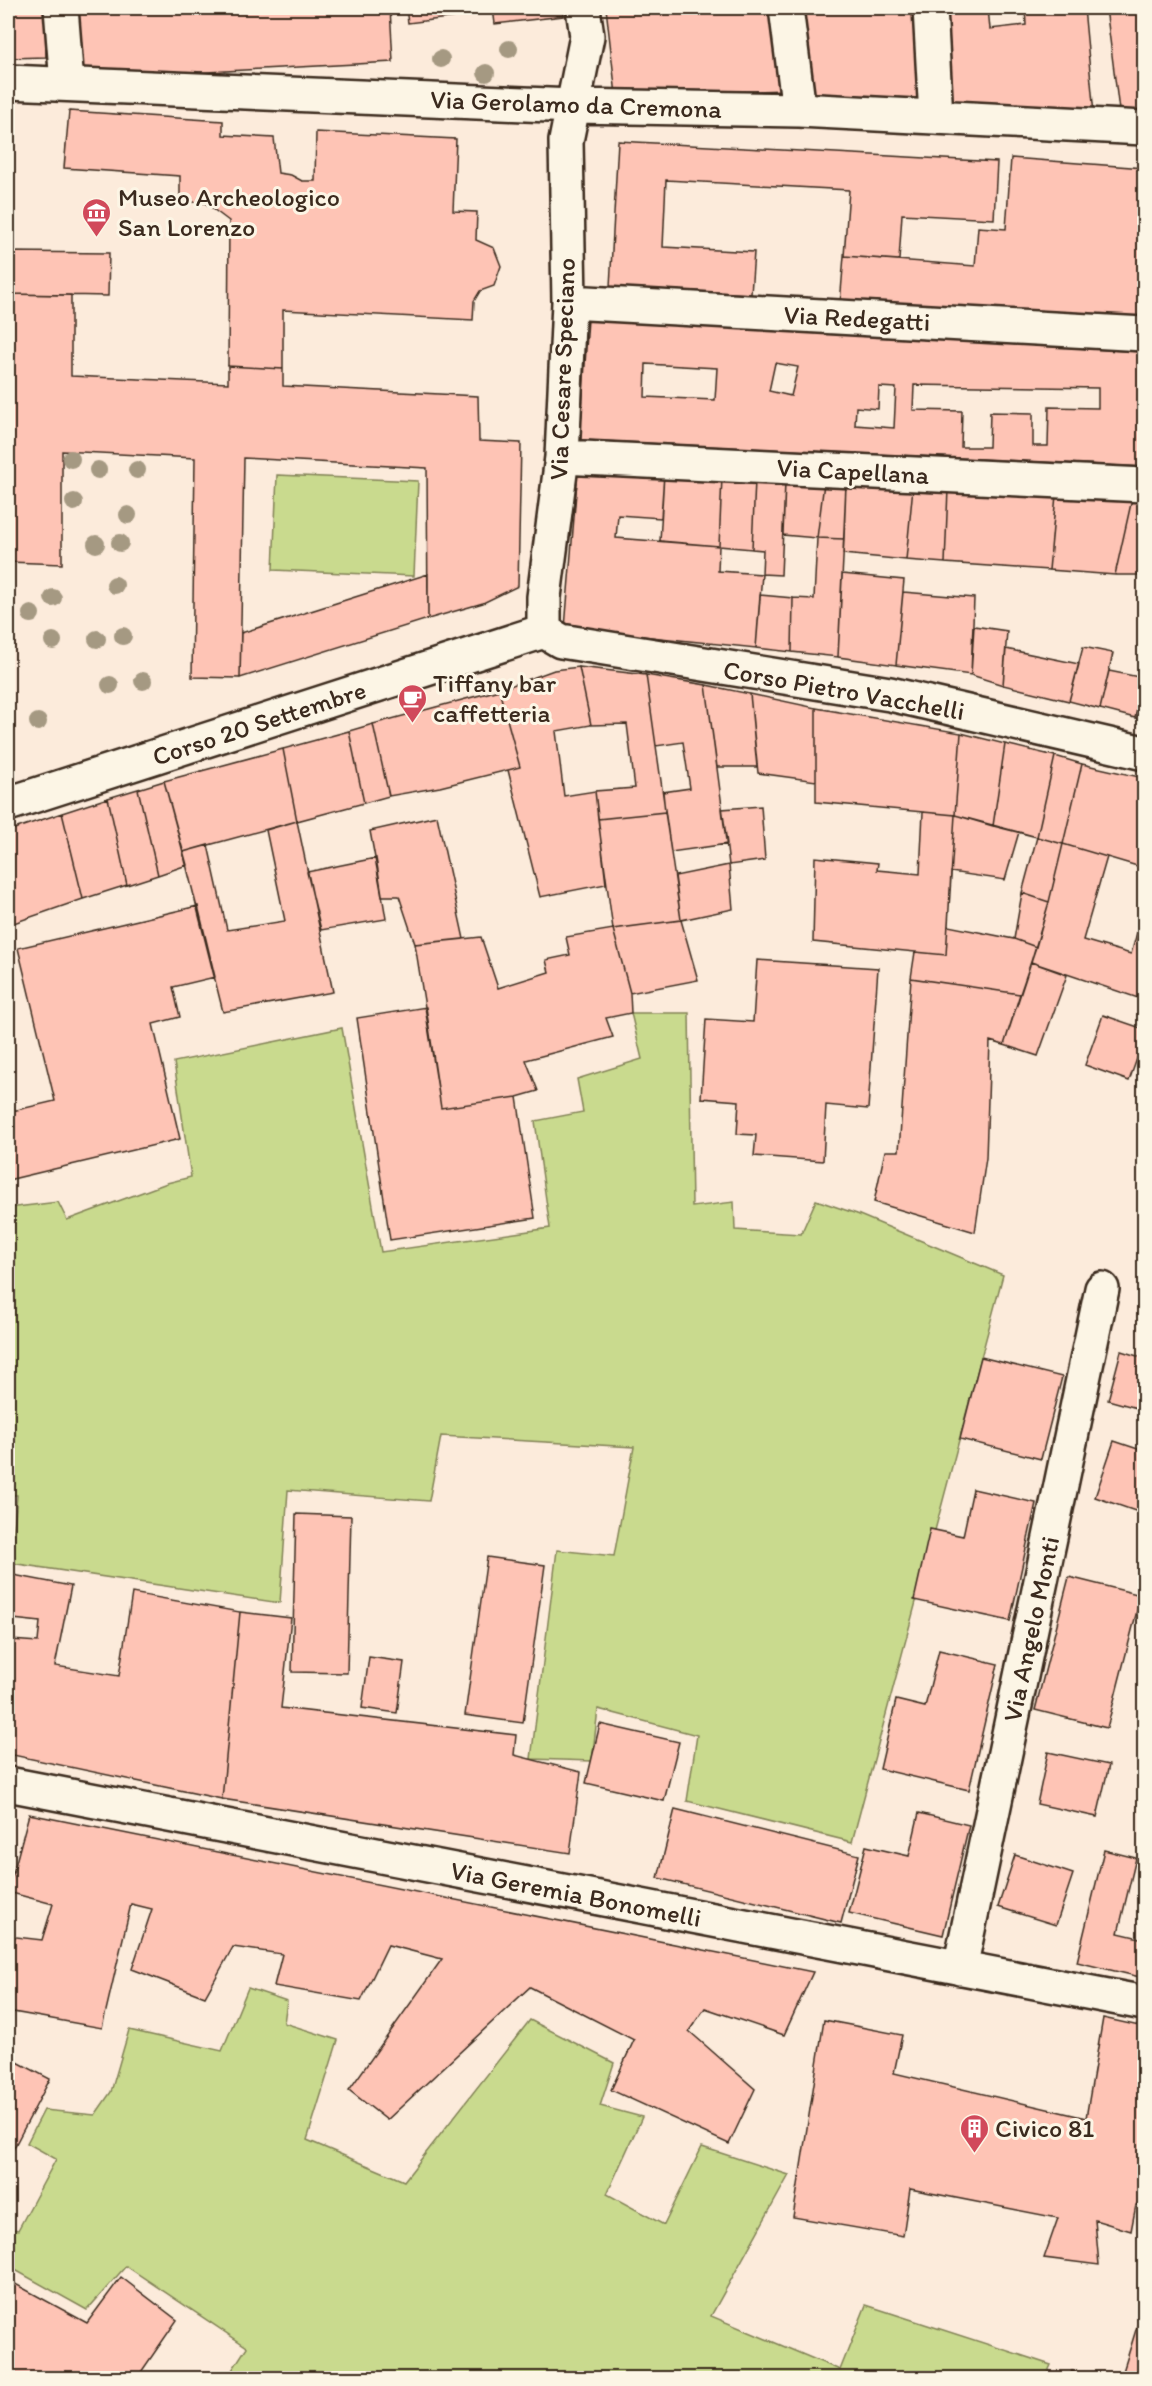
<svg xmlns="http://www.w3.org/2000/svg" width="1152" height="2386" viewBox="0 0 1152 2386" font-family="Itim,sans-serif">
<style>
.green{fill:#c9da8e;stroke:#828256;stroke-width:1.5}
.building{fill:#fec4b5;stroke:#3b2a1e;stroke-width:1.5;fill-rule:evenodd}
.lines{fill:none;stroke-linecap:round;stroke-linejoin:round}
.minor-casing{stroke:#3b2a1e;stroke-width:38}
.minor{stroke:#fcf5e5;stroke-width:33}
.tree{fill:#a59982}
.labels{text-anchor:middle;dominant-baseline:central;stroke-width:6;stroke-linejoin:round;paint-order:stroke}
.street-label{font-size:26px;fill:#3b2a1e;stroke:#fcf5e5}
.poi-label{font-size:26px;fill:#3b2a1e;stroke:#fcf5e5;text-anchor:start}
</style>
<rect width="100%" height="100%" fill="#fcebdb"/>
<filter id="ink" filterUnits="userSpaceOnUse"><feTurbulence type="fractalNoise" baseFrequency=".0167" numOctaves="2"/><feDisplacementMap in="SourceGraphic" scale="12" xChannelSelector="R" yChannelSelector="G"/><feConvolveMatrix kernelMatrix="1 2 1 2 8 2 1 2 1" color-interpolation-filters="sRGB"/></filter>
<g filter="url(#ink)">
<!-- green -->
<path class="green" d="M277 475 418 481 414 576 273 570Z
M631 1013H689L692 1207 734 1202 735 1230 801 1234 816 1200 857 1214 1003 1275 852 1842 687 1801 697 1735 598 1709 592 1761 531 1759 557 1550 614 1556 634 1447 441 1436 429 1501 288 1490 280 1603 11 1563 17 1495H8V1208L58 1202 67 1220 167 1183 191 1177 174 1062 342 1028 381 1252 550 1228 535 1121 583 1112 577 1079 642 1059Z
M248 1988 287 2001 284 2023 338 2040 307 2140 404 2181 530 2020 614 2063 600 2106 642 2117 607 2194 664 2225 702 2147 789 2175 711 2316 840 2370 866 2305 1051 2365 1045 2378H227L247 2347 126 2266 87 2310 8 2266V2228L18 2230 56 2159 27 2143 44 2110 95 2115 111 2092 129 2030 222 2051Z"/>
<!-- building -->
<path class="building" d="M8 8H45L46 57 8 58Z
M72 8H390L393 62 76 79Z
M406 8H455L456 17 408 23Z
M493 8H562L563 16 495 24Z
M606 8H768L787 90 616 95Z
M794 8H916L921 99H805Z
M941 8H988L990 29 1026 25 1025 8H1084L1094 114 951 103Z
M1106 8H1144V119L1120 118Z
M69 111 223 121V135L274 138 278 173 291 175 302 181H315L316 132 456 139 453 211 477 212 476 240 494 248 501 266 494 286 480 291 474 301 473 320 283 310V369L228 366 229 221 205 203 180 201V176L64 168Z
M618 141 997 162 994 219 902 214 899 260 844 256 849 190 666 180 663 247 754 252 751 294 610 287Z
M1011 158 1144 168V326L840 304 844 256 975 266 978 227 1006 229Z
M8 252 109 253 108 296 8 294Z
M8 294 71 295V376L228 383V366L283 369V386L478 396 479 441 521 443 518 586 483 603 428 619 427 468 244 458 240 678 192 677 195 458 62 451V564L8 562Z
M588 319 1144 352V467L580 440Z
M775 363 798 367 791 396 769 391Z
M646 364 717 368 715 400 645 397Z
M914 385 1098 388V408L1049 407 1048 446H1033V413L990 412 989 447H961L962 411 913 410Z
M879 387 896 388 894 428 855 425 856 407 878 409Z
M578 468 664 474 661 518 618 515 616 538 719 546 718 571 762 574 756 648 565 628Z
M664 474 722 477 719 546 660 541Z
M722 477 755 480 752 549 719 546Z
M755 480 785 482 781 575 762 574 763 550 752 549Z
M785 482 824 483 817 538 783 535Z
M824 483 846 484 844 539 817 538Z
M846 484 913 487 906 560 843 554Z
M913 487 948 489 945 563 906 560Z
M948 489 1056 495 1049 570 945 563Z
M1056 495 1132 499 1115 575 1049 570Z
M1132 499 1144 500V575H1115Z
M817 538 844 539 838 657 792 652 793 598 814 599Z
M428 574V619L240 678 241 633Z
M842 574 904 580 896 665 838 657Z
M903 592 974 598 971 675 896 665Z
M760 595 793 598 792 652 756 648Z
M974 626 1007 631 1003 685 971 675Z
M1083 647 1113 653 1100 709 1069 701Z
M1006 649 1079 664 1069 701 1003 685Z
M579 667 646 675 656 746 683 742 690 788 663 792 665 812 598 819 595 791 635 788 627 724 591 725Z
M579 667 591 725 556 731 564 796 595 791 606 884 540 897 508 770 520 767 499 690 554 670Z
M1109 671 1144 678 1135 718 1100 709Z
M646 675 706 685 727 844 671 852Z
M1144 682V720L1135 718Z
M706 685 750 694 757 767H717Z
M499 690 520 767 440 787 389 796 373 724Z
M750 694 816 708V781L758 773Z
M816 708 961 733 955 815 816 802Z
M373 724 389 796 364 803 349 731Z
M349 731 364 803 297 821 283 749Z
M961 733 1005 744 993 826 955 815Z
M1005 744 1055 756 1037 837 993 826Z
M283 749 297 821 183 852 164 781Z
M1055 756 1082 764 1063 844 1037 837Z
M1082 764 1144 778V868L1063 844Z
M164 781 187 865 158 875 138 789Z
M138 789 158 875 127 885 108 798Z
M108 798 127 885 83 899 62 813Z
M761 806 765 860 729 865 722 809Z
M665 812 681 920 613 929 598 819Z
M923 812 955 815 946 955 813 942 815 857 878 863 877 870 920 874Z
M62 813 83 899 8 925V831Z
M955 815 1063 844 1049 902 1022 893 1014 939 1036 947 1020 994 911 978 915 952 946 955Z
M437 816 464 939 415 944 399 896H382L370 831Z
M297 821 333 992 223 1012 183 852 208 845 227 930 285 921 266 830Z
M1019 832 1037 837 1022 893 1014 939 948 926 951 872 1005 880Z
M1063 844 1107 857 1083 940 1131 954 1144 908V1000L1031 962 1049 902Z
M376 858 386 919 321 930 307 872Z
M729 865 733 909 681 920 675 876Z
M1022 893 1049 902 1036 947 1014 939Z
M198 906 215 977 173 987 180 1017 153 1024 180 1139 8 1180V1112L55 1101 18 948Z
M681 920 698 980 630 993 613 929Z
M613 929 630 993 631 1013 606 1018 613 1037 526 1060 538 1091 517 1097 441 1108 415 944 481 937 498 988 549 972 546 960 570 955 566 937Z
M757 960 878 968 868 1109 826 1105 823 1161 754 1156 756 1135 737 1134 739 1101 701 1098 706 1019 753 1022Z
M1031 962 1067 975 1038 1056 1004 1045Z
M911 978 1020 994 1004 1045 990 1041 986 1158 975 1232 874 1202 885 1151H899Z
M426 1007 441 1108 517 1097 535 1218 390 1240 357 1018Z
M1103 1015 1144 1029V1039L1129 1081 1085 1065Z
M1121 1351 1144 1358V1410L1108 1400Z
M981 1357 1062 1377 1041 1459 960 1439Z
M1114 1441 1144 1451V1514L1095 1497Z
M973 1489 1036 1503 1010 1621 914 1600 930 1529 963 1536Z
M296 1514 351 1516 347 1673 292 1672Z
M487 1557 545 1565 523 1723 465 1715Z
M8 1574 71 1586 55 1666 119 1676 132 1593 240 1612 222 1799 8 1754ZM13 1619 40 1622 38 1642 11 1640Z
M1069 1577 1141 1595 1107 1728 1035 1710Z
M240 1612 291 1618 281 1708 516 1735 514 1755 581 1772 570 1853 222 1799Z
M939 1650 998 1664 969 1790 880 1769 896 1700 925 1707Z
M369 1657 404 1662 397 1713 362 1708Z
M600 1724 679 1742 664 1801 586 1783Z
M1048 1752 1109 1765 1097 1817 1037 1804Z
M675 1809 859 1855 841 1923 658 1878Z
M919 1813 969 1825 943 1935 849 1913 866 1846 909 1856Z
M29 1814 813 1972 784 2035 705 2008 689 2031 755 2089 729 2144 611 2090 634 2040 530 1987 387 2120 349 2090 442 1959 388 1945 361 2001 274 1986 282 1954 233 1947 205 1997 132 1969 152 1909 131 1904 102 2028 8 2011V1936L42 1940 53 1904 8 1892Z
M1104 1850 1136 1858 1118 1933 1144 1939V1978L1077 1962Z
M1015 1855 1073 1874 1056 1925 998 1907Z
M1103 2018 1144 2027V2206L1136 2205 1131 2231 1095 2220 1099 2265 1044 2258 1058 2218 910 2189 903 2236 793 2217 824 2020 902 2035 894 2073 1086 2118Z
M8 2057 50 2079 8 2159Z
M121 2277 177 2320 137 2378H8V2280L87 2323Z
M1144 2304V2378H1121Z
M1072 2371 1088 2378H1068Z"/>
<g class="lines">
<defs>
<path id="minor" d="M61 8 67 84
M786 8 799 110
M930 8 936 117
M8 82 573 106 799 110 1144 128
M569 302 1144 334
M562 457 1144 485
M544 631V597L562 457 569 302 566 141 587 36 583 8
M544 631 561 641 890 694 1144 753
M8 804 544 631
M8 1784 1144 2003
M960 1968 1102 1289"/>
</defs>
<!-- minor casing -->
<use href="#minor" class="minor-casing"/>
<!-- minor -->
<use href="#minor" class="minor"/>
</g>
<!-- trees -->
<g class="tree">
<circle cx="509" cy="49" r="9"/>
<circle cx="441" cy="59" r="9"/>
<circle cx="486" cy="73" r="9"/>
<circle cx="71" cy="459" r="9"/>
<circle cx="98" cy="470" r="9"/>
<circle cx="137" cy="470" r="9"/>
<circle cx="74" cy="502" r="9"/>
<circle cx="128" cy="515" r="9"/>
<circle cx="120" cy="543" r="9"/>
<circle cx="96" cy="544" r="9"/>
<circle cx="115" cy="585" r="9"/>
<circle cx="53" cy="598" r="9"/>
<circle cx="31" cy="614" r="9"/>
<circle cx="123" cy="636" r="9"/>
<circle cx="97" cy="639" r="9"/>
<circle cx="53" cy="641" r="9"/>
<circle cx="143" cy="681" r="9"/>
<circle cx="110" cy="685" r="9"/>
<circle cx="38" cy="722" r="9"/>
</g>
</g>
<!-- icons -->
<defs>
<symbol id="museum-pin" viewBox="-11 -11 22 30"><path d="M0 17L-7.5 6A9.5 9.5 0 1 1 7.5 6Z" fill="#d1495b" stroke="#fcf5e5"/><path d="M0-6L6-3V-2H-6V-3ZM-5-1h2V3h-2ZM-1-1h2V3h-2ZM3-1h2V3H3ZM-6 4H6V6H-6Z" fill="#fff"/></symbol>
<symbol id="cafe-pin" viewBox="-11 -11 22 30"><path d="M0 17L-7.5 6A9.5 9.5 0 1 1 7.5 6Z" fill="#d1495b" stroke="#fcf5e5"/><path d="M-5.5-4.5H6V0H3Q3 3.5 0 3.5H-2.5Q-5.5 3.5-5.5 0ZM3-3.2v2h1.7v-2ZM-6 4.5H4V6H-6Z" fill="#fff"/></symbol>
<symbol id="building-pin" viewBox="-11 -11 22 30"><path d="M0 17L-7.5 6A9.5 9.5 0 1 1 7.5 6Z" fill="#d1495b" stroke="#fcf5e5"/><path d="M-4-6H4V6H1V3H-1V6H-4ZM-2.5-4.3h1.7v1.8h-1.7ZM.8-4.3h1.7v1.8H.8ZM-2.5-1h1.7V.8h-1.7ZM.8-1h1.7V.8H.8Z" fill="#fff"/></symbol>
</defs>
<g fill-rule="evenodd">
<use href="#museum-pin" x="80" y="196" width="33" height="45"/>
<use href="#cafe-pin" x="396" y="682" width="33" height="45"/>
<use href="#building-pin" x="958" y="2112" width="33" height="45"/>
</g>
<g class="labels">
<!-- street labels -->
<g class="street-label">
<text transform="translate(576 104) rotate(2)">Via Gerolamo da Cremona</text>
<text transform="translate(857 318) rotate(3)">Via Redegatti</text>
<text transform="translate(562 369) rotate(-88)">Via Cesare Speciano</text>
<text transform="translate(853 471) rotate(3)">Via Capellana</text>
<text transform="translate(844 690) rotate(10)">Corso Pietro Vacchelli</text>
<text transform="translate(259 723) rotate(-18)">Corso 20 Settembre</text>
<text transform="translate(1031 1629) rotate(-78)">Via Angelo Monti</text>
<text transform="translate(576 1894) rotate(11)">Via Geremia Bonomelli</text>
</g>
<!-- poi labels -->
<g class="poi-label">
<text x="118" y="197">Museo Archeologico<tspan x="118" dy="30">San Lorenzo</tspan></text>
<text x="433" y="683">Tiffany bar<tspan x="433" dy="30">caffetteria</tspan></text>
<text x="995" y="2128">Civico 81</text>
</g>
</g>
<!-- margin -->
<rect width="1152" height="2386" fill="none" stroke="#fcf5e5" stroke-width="30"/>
<rect x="15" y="15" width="1122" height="2356" fill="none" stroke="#3b2a1e" stroke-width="2" filter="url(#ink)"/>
</svg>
